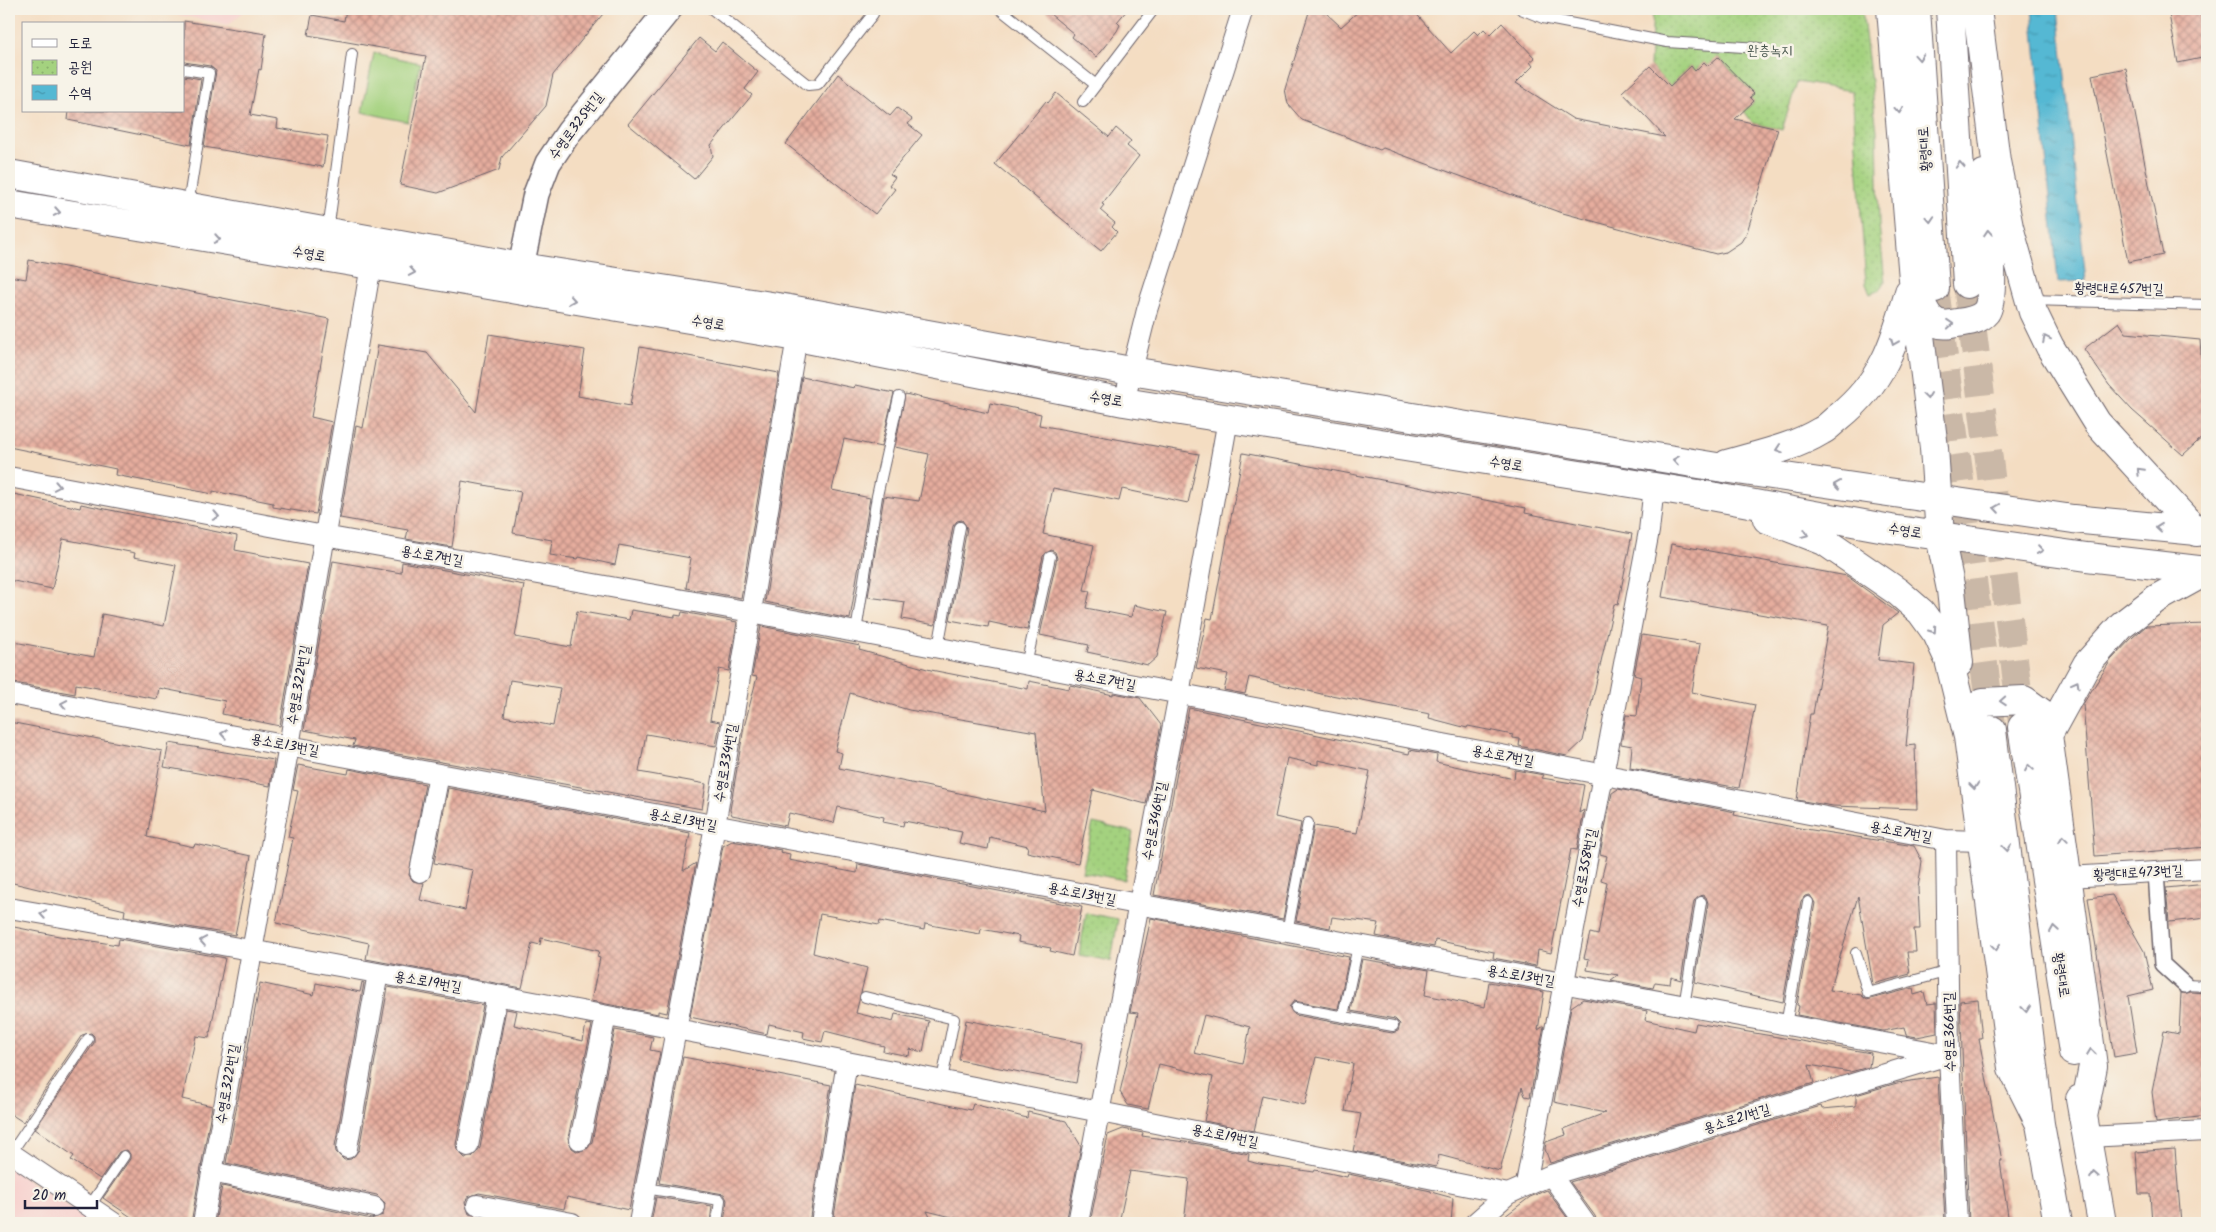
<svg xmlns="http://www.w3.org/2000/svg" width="2216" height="1232" viewBox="0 0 2216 1232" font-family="Kalam,'Poor Story',sans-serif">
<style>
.built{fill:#f7d0cd}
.green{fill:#a4d27f;stroke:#637a5d}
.park{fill:url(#park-dots);stroke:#637a5d}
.water{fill:url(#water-ripples);stroke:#3b6d87}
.building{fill:url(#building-cross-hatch);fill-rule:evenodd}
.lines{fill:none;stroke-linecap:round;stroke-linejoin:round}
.secondary-tunnel{stroke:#cab8a7;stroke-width:28;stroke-dasharray:28 14;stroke-linecap:butt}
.service-casing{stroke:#6c636a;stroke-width:12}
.pedestrian-casing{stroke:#6c636a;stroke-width:18}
.minor-casing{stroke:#6c636a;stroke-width:22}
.tertiary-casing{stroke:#6c636a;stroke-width:28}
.secondary-casing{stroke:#6c636a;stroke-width:30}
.service{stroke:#fff;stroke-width:10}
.pedestrian{stroke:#fff;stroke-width:15}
.minor{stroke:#fff;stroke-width:20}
.tertiary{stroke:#fff;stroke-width:25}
.secondary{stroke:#fff;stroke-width:28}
.oneway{stroke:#9c9ca7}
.labels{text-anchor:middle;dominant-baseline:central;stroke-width:5;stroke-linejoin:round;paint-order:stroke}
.park-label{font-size:14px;fill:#49574f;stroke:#f7f3e8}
.street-label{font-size:14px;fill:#22223b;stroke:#f7f3e8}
</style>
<defs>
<pattern id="park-dots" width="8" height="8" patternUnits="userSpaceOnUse" patternTransform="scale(1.25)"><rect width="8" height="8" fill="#a4d27f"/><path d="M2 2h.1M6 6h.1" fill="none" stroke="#8db46f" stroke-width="1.8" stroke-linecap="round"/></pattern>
<pattern id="water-ripples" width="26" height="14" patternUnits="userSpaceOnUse" patternTransform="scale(1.25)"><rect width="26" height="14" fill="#54b8d3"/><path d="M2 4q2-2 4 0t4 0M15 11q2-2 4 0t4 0" fill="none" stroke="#4595ac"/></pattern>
<pattern id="building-cross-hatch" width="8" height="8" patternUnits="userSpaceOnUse" patternTransform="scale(1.25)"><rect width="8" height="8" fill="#e6ad9e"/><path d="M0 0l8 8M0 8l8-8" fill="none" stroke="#ba8c82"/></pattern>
</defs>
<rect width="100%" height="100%" fill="#f7f3e8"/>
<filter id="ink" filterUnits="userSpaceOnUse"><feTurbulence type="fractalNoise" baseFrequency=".02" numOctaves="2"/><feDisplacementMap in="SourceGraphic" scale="10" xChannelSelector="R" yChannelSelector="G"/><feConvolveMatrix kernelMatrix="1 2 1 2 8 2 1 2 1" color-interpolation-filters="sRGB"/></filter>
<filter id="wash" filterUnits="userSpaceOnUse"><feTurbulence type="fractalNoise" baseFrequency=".0096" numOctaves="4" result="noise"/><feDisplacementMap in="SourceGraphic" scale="20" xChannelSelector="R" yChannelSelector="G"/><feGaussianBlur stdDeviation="1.12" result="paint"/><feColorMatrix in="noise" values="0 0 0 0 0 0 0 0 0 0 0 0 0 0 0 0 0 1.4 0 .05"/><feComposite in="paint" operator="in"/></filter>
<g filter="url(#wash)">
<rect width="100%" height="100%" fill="#f4ddc2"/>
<!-- built -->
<path class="built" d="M149 9H247L228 25Z
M9 1168 92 1223H9Z"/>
<!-- green -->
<path class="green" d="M374 53 420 63 408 122 362 112Z"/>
<!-- park -->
<path class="park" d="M1653 9H1862L1877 131 1879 224 1885 282 1880 290 1870 294 1866 284 1852 91 1797 82 1782 130 1753 123 1744 111 1754 102 1750 97 1754 94 1718 57 1708 66 1704 63 1695 71 1691 66 1670 86 1650 66Z
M1093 823 1133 832 1124 880 1082 872Z
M1086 913 1118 919 1111 961 1079 955Z"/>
<!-- water -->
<path class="water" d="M2032 9H2058L2086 281 2058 282Z"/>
<g id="blocks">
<!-- building -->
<path class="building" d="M346 9H607L553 75 546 106 502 157 499 170 438 193 400 185 426 56 308 35 312 15 344 21Z
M1044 9H1128L1117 22 1120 25 1117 31 1096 57 1072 37 1074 34Z
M1310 9 1325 12 1341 27 1361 9H1412L1451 53 1474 31 1478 35 1484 29 1490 35 1502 23 1535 58 1530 62 1533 66 1516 83 1573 119 1665 137 1622 92 1650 66 1670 86 1691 66 1695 71 1704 62 1708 66 1718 57 1754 94 1750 97 1754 101 1735 119 1778 129 1747 232 1741 242 1726 252 1716 254 1559 212 1383 148 1380 150 1302 120 1288 104 1285 89Z
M2168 9H2199L2201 17 2207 16V57L2178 63Z
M184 21 266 34 261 70 259 69 250 115 278 120 277 128 328 136 323 167 204 147 216 71 210 66 184 62Z
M699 38 715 51 722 42 758 72 745 89 752 95 711 145 713 156 694 179 628 124Z
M2126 68 2163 255 2128 262 2092 75Z
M838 74 890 116 897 108 912 119 908 124 922 135 890 174 895 177 889 185 895 189 875 214 786 144Z
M184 76 201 79 191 145 68 120 69 111H184Z
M1056 93 1109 137 1116 128 1131 141 1127 146 1139 156 1102 204 1104 205 1100 210 1115 223 1112 227 1117 232 1101 251 995 164 1046 101 1048 103Z
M29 260 329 319 311 417 332 422 316 514 273 507V503L213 491V494L115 475 116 469 9 447V276L26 279Z
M2119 322 2126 333 2200 340 2204 397H2207V433L2183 455 2132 410 2109 385 2084 349Z
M489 334 585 350 578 396 630 406 640 347 779 373 741 598 686 588 691 558 619 545 615 565 579 557 578 559 550 555 552 540 513 533 521 492 462 481 452 547 406 539 408 530 340 518 356 426 363 428 378 345 427 353 476 412Z
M802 377 854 388 855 385 894 393 881 447 844 439 832 490 870 498 850 619 765 602Z
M905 394 988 413 990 403 1041 414 1039 425 1199 454 1188 503 1122 489 1119 501 1053 488 1043 534 1094 545 1084 590 1090 591 1086 608 1131 617 1134 605 1167 612 1157 657 1148 665 1087 652 1089 645 1040 635 1057 558 1055 552 1051 550 1043 556 1027 630 989 622 988 627 950 620 967 528 962 520 957 521 953 526 935 625 902 619 905 602 868 597 884 496 919 501 929 454 895 447Z
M1243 453 1526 508 1525 513 1632 534 1618 605 1614 604 1583 741 1567 756 1519 746 1520 739 1513 738V735L1468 726 1467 728 1429 718 1430 714 1331 695 1330 696 1249 677 1245 694 1224 690 1228 674 1196 668 1207 618 1212 619Z
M9 493 80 508 81 504 237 536 235 550 308 564 280 726 222 714 225 701 159 688 157 699 76 684 75 694 9 682V641L94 657 102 614 164 626 176 565 134 557 135 553 63 539 52 589 9 580Z
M1671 544 1847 576 1898 613 1883 625 1878 660 1914 664 1906 746 1915 745 1917 809 1833 806 1797 800 1810 714H1813L1828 626 1662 597Z
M333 561 401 573 402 562 524 585 515 637 571 647 577 611 629 620 631 610 675 617V615L681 616 682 612 737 622 729 671 719 669 710 720 720 722 716 746 646 734 639 772 706 784 702 809 353 746 355 740 304 730ZM510 680 560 688 553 726 504 716Z
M2207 624V847L2095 856 2083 704 2111 660 2133 637 2146 626Z
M761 626 860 646 859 650 931 670 1028 689 1029 681 1069 689 1070 685 1113 695V693L1140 698 1161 725 1146 804 1093 790 1078 863 1027 852 1028 846 990 837 988 849 959 843 962 832 904 821 903 826 883 822 884 817 838 807 834 823 789 813 786 826 732 815 730 810 744 727 757 677 752 676ZM850 693 909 710 1036 732 1045 811 839 768 842 753 835 751Z
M1642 635 1700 644 1692 692 1755 705 1739 788 1630 768 1632 746 1621 744 1626 715 1637 716 1641 677 1634 675Z
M1189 708 1409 754 1410 750 1437 755 1436 762 1514 779 1515 770 1544 775 1542 778 1584 785 1579 813 1584 810 1577 850 1571 849 1551 953 1538 950 1536 966 1493 958 1494 952 1435 940 1434 947 1376 936 1379 923 1332 917 1330 928 1296 921 1314 826 1357 833 1370 771 1318 760V765L1287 758 1275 817 1301 823 1283 919 1154 895Z
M9 722 162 751 147 837 194 847 195 844 251 856 235 935 124 916 125 910 9 882Z
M169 743 274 760 270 786 164 767Z
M298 765 348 774 349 769 425 784 409 875 413 881 424 883 420 900 465 910 473 870 434 863 448 788 690 833 683 871 696 863 667 1013 658 1011V1014L591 1001 600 958 597 957 599 951 541 938 540 945 532 943 522 988 366 959 369 943 276 923 293 838 288 837 298 791 293 790Z
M1618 789 1735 812 1734 815 1793 827 1914 846 1922 861 1918 888 1920 929H1914L1916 952H1907L1910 974 1873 984 1858 896 1830 990 1861 995 1867 1000 1913 988 1914 995 1924 992 1927 1004 1936 1003 1937 1033 1917 1037 1906 1035 1904 1027 1883 1031 1797 1015 1799 1006 1797 1005 1815 903 1810 895 1805 896 1801 901 1783 1002 1695 982 1708 903 1706 897 1702 895 1694 901 1681 980 1671 977 1670 984 1655 982 1653 988 1611 980 1618 975 1587 970 1589 959 1584 958 1590 933 1598 935 1607 882 1601 880 1607 856 1600 854 1612 793Z
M732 841 781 850 780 852 790 854 789 860 857 873 858 864 1082 907 1072 956 1050 951 1051 948 1018 942 1019 936 981 929 980 934 925 924 924 930 880 921 879 925 820 914 813 953 867 968 856 1013 893 1022 895 1014 929 1021 923 1052 910 1049 909 1056 883 1051 884 1046 825 1031 822 1042 803 1038 804 1032 769 1024 767 1034 690 1017 723 846Z
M2207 884V918L2169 922 2166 888Z
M2112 895 2144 951 2153 990 2128 996 2137 1053 2114 1057 2088 898Z
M1151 918 1349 957 1338 1009 1294 1001 1289 1007 1295 1015 1392 1033 1398 1031 1400 1024 1395 1019 1351 1011 1362 959 1429 970 1425 995 1485 1007 1489 982 1544 992 1538 1030 1544 1026 1530 1097 1525 1096 1522 1087 1500 1171 1439 1155 1436 1167 1353 1151 1361 1114 1345 1111 1353 1064 1316 1057 1305 1105 1262 1095 1254 1131 1204 1121 1213 1077 1159 1064 1148 1109 1128 1105 1120 1092 1138 1013 1130 1012ZM1204 1015 1250 1027 1243 1064 1194 1053Z
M9 926 59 936 118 945 119 939 225 958 209 1038 196 1036 182 1099 212 1106 191 1223H140L103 1198 130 1159V1154L127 1150 119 1152 100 1179 71 1160 74 1156 35 1129 94 1043V1036L91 1033 82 1035 23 1122 9 1113Z
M362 982 364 983 335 1146 336 1152 344 1160 351 1159 359 1150 388 987 483 1005 456 1144 457 1150 465 1158 472 1157 480 1148 506 1009 517 1011 514 1025 583 1041 586 1024 592 1025 568 1138 572 1148 578 1152 588 1148 592 1142 615 1030 653 1037 650 1050 660 1052 629 1210 567 1197 564 1209 479 1193 468 1197 465 1202 469 1214 510 1223H215L222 1186 371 1219 383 1215 385 1203 377 1195 226 1163 260 983 314 995 316 983 360 992Z
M2191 992 2207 993V1116L2156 1122 2152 1092 2164 1031 2179 1034 2181 993Z
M1583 999 1647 1011 1645 1020 1694 1031 1696 1023 1871 1053 1869 1067 1850 1072 1809 1065 1814 1083 1550 1163 1545 1149 1546 1142 1566 1135 1564 1129 1605 1113 1554 1102 1571 1007Z
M1978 999 1982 1039H1979L2002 1161H2000L2009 1223H1969L1960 1001Z
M966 1020 1083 1043 1076 1083 959 1060Z
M683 1057 831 1085 809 1223H724L727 1200 724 1194 659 1183Z
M1938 1077 1945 1223H1860L1831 1220V1223H1597L1595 1216 1570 1182 1821 1106 1822 1109 1856 1106V1095L1897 1083Z
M855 1085 971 1110 973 1104 1027 1118 1028 1112 1066 1121 1081 1146 1066 1223H976L927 1211 933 1223H833Z
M1123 1129 1143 1133 1142 1136 1199 1144 1249 1154 1248 1161 1259 1164 1314 1172 1315 1170 1347 1177 1348 1174 1431 1191V1192L1453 1198 1451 1223H1184L1189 1179 1130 1171 1119 1223H1090L1108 1135Z
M2175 1149 2181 1223H2152L2150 1194H2139L2136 1152Z
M1547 1190 1571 1223H1496L1530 1197Z
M656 1197 712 1206 710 1223H651Z"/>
</g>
</g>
<g filter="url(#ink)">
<use href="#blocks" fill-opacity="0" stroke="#6c636a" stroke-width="1"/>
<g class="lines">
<!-- secondary-tunnel -->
<path class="secondary-tunnel" d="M1967 284 2022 723
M1935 288 1992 726"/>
<defs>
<path id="service" d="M712 9 808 85 818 84 873 14 872 9
M1000 9 1096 85
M1521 9 1543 18 1667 42 1759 48
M184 69 209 73 188 205
M1083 102 1154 9
M328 231 352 54
M2031 300 2207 305
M856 632 877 496 899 397
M938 648 960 527
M1026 665 1050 557
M1287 932 1308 823
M1856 953 1868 993 1949 971
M2185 985 2207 986
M865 997 954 1019 942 1080
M1684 1006 1701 902
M1296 1008 1393 1026
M1343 1016 1358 946
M1786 1025 1808 902
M11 1153 88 1039
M645 1188 720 1200 717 1223
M89 1207 124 1156"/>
<path id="pedestrian" d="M2156 872 2162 964 2185 985"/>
<path id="minor" d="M1124 402 1147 310 1243 9
M9 477 324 536 751 612 1946 840 1981 841
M9 694 1949 1055
M1946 840 1949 1055 1957 1223
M420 872 439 774
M2068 877 2207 869
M9 908C510 993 1009 1093 1508 1194
M2087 1137 2207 1131
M580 1140 606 1016
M468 1146 497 995
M347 1148 378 973
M9 1152 114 1223
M212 1172 374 1207
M1551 1175 1585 1223
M1526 1184 1649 531 1654 487
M477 1205 572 1223
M203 1223 289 746 371 265
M639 1223 715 826 797 337
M821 1223 847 1062
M1078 1223 1179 694 1228 419
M1475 1223 1508 1194 1551 1175 1945 1056"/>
<path id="tertiary" d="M517 286 536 194 548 163 569 132 669 9"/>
<path id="secondary" d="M1891 9 1913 279 1934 448 1940 536 1951 590 1959 663
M1916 9 1935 288
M1950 9 1967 284
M1977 9 1996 161 2009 227 2033 312 2050 347 2097 423 2197 532
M9 174 521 267 784 308 1131 371 1717 467 2073 519 2207 532
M9 204 797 337 1124 402 1711 496 1891 529 2087 557 2207 571
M1918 294C1924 310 1930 328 1951 324 1962 322 1978 322 1986 312 1998 295 1986 200 1984 174
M1727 464C1758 455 1793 448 1821 431 1828 428 1833 421 1839 417 1883 381 1894 345 1909 292
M1767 519 1824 541 1898 592 1921 612 1937 634 1949 660 1968 737 2012 1068 2040 1124
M2022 727 2073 1052
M1992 730 2040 1124 2058 1223
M1968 737 1972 714 1983 702 2024 700 2042 713 2048 735
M2080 1099 2102 1223
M2083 1117 2093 1066 2048 735 2087 664 2122 625 2156 599 2205 572"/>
</defs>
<!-- service casing -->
<use href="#service" class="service-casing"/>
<!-- pedestrian casing -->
<use href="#pedestrian" class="pedestrian-casing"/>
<!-- minor casing -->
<use href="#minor" class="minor-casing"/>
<!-- tertiary casing -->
<use href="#tertiary" class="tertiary-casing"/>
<!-- secondary casing -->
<use href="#secondary" class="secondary-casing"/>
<!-- service -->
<use href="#service" class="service"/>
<!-- pedestrian -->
<use href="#pedestrian" class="pedestrian"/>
<!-- minor -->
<use href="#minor" class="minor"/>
<!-- tertiary -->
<use href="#tertiary" class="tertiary"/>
<!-- secondary -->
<use href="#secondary" class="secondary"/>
</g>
<!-- one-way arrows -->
<defs><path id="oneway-chevron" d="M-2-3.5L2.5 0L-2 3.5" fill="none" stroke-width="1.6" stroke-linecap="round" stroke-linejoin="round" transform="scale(1.25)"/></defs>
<g class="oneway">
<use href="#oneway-chevron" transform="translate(1919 57) rotate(86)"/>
<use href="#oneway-chevron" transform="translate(1899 110) rotate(85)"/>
<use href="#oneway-chevron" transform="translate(1960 165) rotate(-94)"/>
<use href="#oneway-chevron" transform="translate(57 212) rotate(10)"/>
<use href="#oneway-chevron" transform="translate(1930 219) rotate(86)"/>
<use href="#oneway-chevron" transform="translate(1988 233) rotate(-94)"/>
<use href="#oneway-chevron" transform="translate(217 239) rotate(10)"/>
<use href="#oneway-chevron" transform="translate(412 272) rotate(10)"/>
<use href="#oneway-chevron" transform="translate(572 300) rotate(9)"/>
<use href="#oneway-chevron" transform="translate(1950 324) rotate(-5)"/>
<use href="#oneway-chevron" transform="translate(2046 339) rotate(-116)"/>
<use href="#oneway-chevron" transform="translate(1894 342) rotate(112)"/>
<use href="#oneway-chevron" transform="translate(1927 396) rotate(83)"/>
<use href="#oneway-chevron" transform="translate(1779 449) rotate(162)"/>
<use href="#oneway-chevron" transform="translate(1676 460) rotate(-171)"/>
<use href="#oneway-chevron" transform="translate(2140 471) rotate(-134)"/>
<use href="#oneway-chevron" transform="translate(1837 485) rotate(-171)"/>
<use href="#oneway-chevron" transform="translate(57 486) rotate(11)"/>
<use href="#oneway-chevron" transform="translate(1997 508) rotate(-172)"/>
<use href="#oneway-chevron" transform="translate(216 516) rotate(11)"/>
<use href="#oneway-chevron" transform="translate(2159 528) rotate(-174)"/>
<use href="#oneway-chevron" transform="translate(1805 534) rotate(22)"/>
<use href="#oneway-chevron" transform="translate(2040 550) rotate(8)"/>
<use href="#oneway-chevron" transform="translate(1933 630) rotate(55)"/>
<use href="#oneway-chevron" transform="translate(2076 684) rotate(-61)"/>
<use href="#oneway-chevron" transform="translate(2003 701) rotate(176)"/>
<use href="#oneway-chevron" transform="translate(64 704) rotate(-170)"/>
<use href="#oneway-chevron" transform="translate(224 734) rotate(-170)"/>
<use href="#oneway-chevron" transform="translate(2029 768) rotate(-99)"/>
<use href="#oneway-chevron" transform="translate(1974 786) rotate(83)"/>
<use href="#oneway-chevron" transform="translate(2063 839) rotate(-98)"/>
<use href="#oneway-chevron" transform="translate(2007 848) rotate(83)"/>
<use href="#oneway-chevron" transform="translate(43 914) rotate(-170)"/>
<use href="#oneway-chevron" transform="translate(2054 929) rotate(-99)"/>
<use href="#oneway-chevron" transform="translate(203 941) rotate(-170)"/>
<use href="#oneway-chevron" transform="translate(1996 947) rotate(82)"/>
<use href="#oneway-chevron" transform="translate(2026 1009) rotate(83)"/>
<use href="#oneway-chevron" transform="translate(2091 1052) rotate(-97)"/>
<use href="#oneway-chevron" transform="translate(2094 1175) rotate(-100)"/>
</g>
</g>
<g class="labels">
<!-- park labels -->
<g class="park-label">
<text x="1770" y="51">완층녹지</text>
</g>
<!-- street labels -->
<g class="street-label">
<text transform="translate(576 126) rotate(-53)">수영로325번길</text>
<text transform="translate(1925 149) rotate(-94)">황령대로</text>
<text transform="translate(309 254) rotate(10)">수영로</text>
<text transform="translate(2119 289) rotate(1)">황령대로457번길</text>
<text transform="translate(708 323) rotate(9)">수영로</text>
<text transform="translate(1106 399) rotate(10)">수영로</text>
<text transform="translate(1506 464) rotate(9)">수영로</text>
<text transform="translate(1905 531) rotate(9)">수영로</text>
<text transform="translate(432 556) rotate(10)">용소로7번길</text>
<text transform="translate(1105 680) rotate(11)">용소로7번길</text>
<text transform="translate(299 685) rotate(-80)">수영로322번길</text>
<text transform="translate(285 745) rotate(11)">용소로13번길</text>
<text transform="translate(1503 756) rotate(11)">용소로7번길</text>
<text transform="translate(726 763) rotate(-80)">수영로334번길</text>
<text transform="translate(683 820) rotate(11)">용소로13번길</text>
<text transform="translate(1155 821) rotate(-79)">수영로346번길</text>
<text transform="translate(1901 832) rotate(11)">용소로7번길</text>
<text transform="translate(1585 868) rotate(-79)">수영로358번길</text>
<text transform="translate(2138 873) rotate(-3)">황령대로473번길</text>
<text transform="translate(1082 894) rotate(11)">용소로13번길</text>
<text transform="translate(2061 975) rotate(81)">황령대로</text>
<text transform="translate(1521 976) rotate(10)">용소로13번길</text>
<text transform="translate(428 982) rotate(10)">용소로19번길</text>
<text transform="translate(1950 1032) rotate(-91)">수영로366번길</text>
<text transform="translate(228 1084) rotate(-80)">수영로322번길</text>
<text transform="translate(1737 1119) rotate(-17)">용소로21번길</text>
<text transform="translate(1225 1136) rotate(12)">용소로19번길</text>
</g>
</g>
<!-- margin -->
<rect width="2216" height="1232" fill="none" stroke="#f7f3e8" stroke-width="30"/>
<!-- legend -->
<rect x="22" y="22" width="162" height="90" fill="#f7f3e8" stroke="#a29fa3"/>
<rect x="32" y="39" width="25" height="8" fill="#ffffff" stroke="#a29fa3"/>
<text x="68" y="48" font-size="15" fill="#22223b">도로</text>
<rect x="32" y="60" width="25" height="15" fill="url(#park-dots)" stroke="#a29fa3"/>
<text x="68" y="72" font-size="15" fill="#22223b">공원</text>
<rect x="32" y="85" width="25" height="15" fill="url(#water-ripples)" stroke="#a29fa3"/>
<text x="68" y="98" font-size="15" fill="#22223b">수역</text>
<!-- scale -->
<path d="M25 1200v8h72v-8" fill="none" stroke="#22223b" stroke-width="2.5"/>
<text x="32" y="1200" font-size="15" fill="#22223b" stroke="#f7f3e8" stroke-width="4" paint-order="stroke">20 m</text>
</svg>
